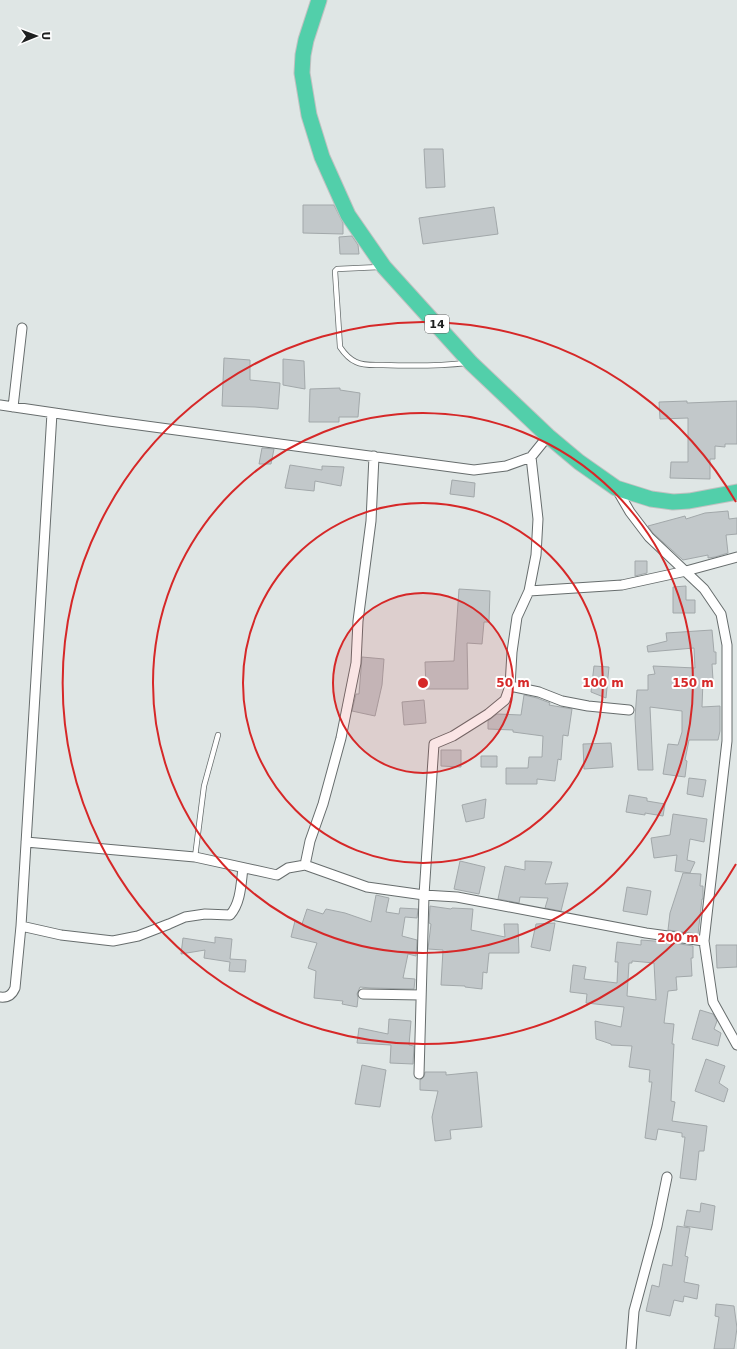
<svg xmlns="http://www.w3.org/2000/svg" width="737" height="1349" viewBox="0 0 737 1349" font-family="'DejaVu Sans',sans-serif">
<style>
.building{fill:#c2c8ca;stroke:#a2a8aa;fill-rule:evenodd}
.lines{fill:none;stroke-linecap:round;stroke-linejoin:round}
.service-casing{stroke:#676d6d;stroke-width:6}
.minor-casing{stroke:#676d6d;stroke-width:11}
.trunk-casing{stroke:#c0c1c1;stroke-width:17}
.service{stroke:#fff;stroke-width:4.5}
.minor{stroke:#fff;stroke-width:9}
.trunk{stroke:#52cfaa;stroke-width:15}
.ring{fill:none;stroke:#d62828;stroke-width:2}
.labels{text-anchor:middle;dominant-baseline:central;stroke-width:4;stroke-linejoin:round;paint-order:stroke}
.shield{fill:#fff;stroke:#626363;stroke-width:1}
.shield-label{font-size:11px;font-weight:bold;fill:#1e2020}
.centre{fill:#d62828;stroke:#fff;stroke-width:2}
.ring-label{font-size:12px;text-anchor:middle;font-weight:bold;fill:#d62828;stroke:#fff;stroke-width:4;stroke-linejoin:round;paint-order:stroke}
</style>
<rect width="100%" height="100%" fill="#dfe6e5"/>
<!-- building -->
<path class="building" d="M424 149H443L445 187 426 188Z
M303 205H334L343 223V234L303 233Z
M494 207 498 234 423 244 419 218Z
M352 236 358 245 359 254H340L339 237Z
M224 358 250 360V380L280 383 278 409 255 407 222 406Z
M283 359 304 361 305 389 283 385Z
M340 388V390L360 393 358 417H339V422H309L310 389Z
M687 401V403L737 401V444H725V447L715 446V459H710V479L670 478 671 462H688V418L660 419 659 402Z
M262 448 274 449 271 464H259Z
M290 465 322 470V466L344 467 341 486 315 481 314 491 285 488Z
M452 480 475 483 474 497 450 494Z
M728 511 729 519 737 518V534L726 535 728 553 715 557 708 558V555L683 560 653 533 648 526 685 516 686 519 705 513Z
M635 561H647V573L635 576Z
M686 586V600H695V613H673V587Z
M459 589 490 591 489 622H484L482 644 467 643 468 689H426L425 662 454 661Z
M712 630 714 652H716V664H712L713 680H703L702 707 720 706V731L718 740H689L685 760 687 761 685 777 663 774 668 744 678 745 682 732V711L650 707 653 770H638L635 718 637 690H648V675L655 674 653 666 695 668 694 648 648 652 647 646 667 641 666 633Z
M362 657 384 659 382 685 375 716 352 711 356 694H359Z
M594 666 609 667 606 698 591 692Z
M524 695 537 698 550 703 549 705 572 709 568 736 563 735 561 760 558 759 555 781 537 779V784H506V768H528L529 757H542L543 736 513 732V730L488 729V721L497 714 521 715Z
M424 700 426 723 404 725 402 702Z
M611 743 613 767 584 769 583 744Z
M441 750H461V767L441 766Z
M481 756H497V767H481Z
M689 778 706 780 703 797 687 794Z
M629 795 647 798V801L665 804 663 816 645 813V815L626 812Z
M486 799 484 818 466 822 462 805Z
M673 814 707 819 704 842 690 839 687 860 695 862 690 873 675 871 677 855 654 858 651 838 670 835Z
M460 861 485 867 479 894 454 889Z
M525 861 552 862 545 884 568 883 561 911 545 908 548 898 520 897 519 903 498 899 505 866 525 870Z
M683 873 701 874 700 886H703V899H702L698 934 668 930 670 913Z
M627 887 651 891 647 915 623 911Z
M376 895 389 898 386 912 399 914 400 908 418 909 417 918 405 917 402 936 417 940 416 956 408 954 403 978 415 979 414 989 371 988 360 987 357 994 358 998 357 1007 342 1004 343 1001 314 998 316 971 308 968 317 943 291 937 295 921 302 924 307 909 323 914 326 909 345 913 371 922Z
M430 906 451 909 452 908 473 909 471 930 505 937 504 924H518L519 953H489L487 973 483 972 482 989 465 987V986L441 985 443 950 428 949 431 924 429 923Z
M555 923 550 951 531 947 536 924Z
M215 937 232 939 230 959 246 960 245 972 229 971 230 962 204 958 205 950 181 954 183 938 215 943Z
M641 940 667 942 693 946V958H691L692 976 676 977 677 990 668 991 664 1023 674 1024 672 1044H674L671 1101 675 1102 672 1121 707 1126 704 1151H699L696 1180 680 1178 685 1137H682V1133L658 1129 656 1140 645 1138 652 1082H649L650 1070 629 1067 632 1046 611 1045V1044L596 1039 595 1021 621 1027 624 1007 586 1003 587 994 570 992 573 965 586 967 584 979 617 983 618 962H615L617 942 641 945ZM632 961 654 963 656 1000 627 996 629 963H632Z
M716 945H737V967L717 968Z
M700 1010 713 1014 717 1021 714 1029 721 1033 718 1046 692 1039Z
M389 1019 411 1021 409 1045 414 1046 413 1064 390 1063 391 1045 357 1043 359 1028 388 1034Z
M706 1059 725 1066 719 1083 728 1089 724 1102 695 1091Z
M362 1065 386 1070 380 1107 355 1104Z
M425 1072H446V1075L477 1072 482 1127 450 1130 451 1139 435 1141 432 1117 438 1091 420 1090V1080L424 1077Z
M701 1203 715 1206 712 1230 684 1226 687 1210 700 1212Z
M677 1226 690 1228 685 1256 688 1257 684 1282 699 1285 697 1299 684 1296 683 1302 674 1300 670 1316 646 1311 652 1285 659 1287 663 1264 672 1266Z
M716 1304 734 1306 737 1328 734 1349H714L719 1317 715 1316Z"/>
<g class="lines">
<defs>
<path id="service" d="M380 267 337 269 335 271 340 347C344 353 349 359 356 362 364 366 374 365 383 365 411 366 439 366 467 363
M195 857 204 786 218 735"/>
<path id="minor" d="M0 405 109 421 474 470 506 466 531 457 548 436
M13 407 22 328
M616 488 630 512 649 537 704 589 721 614 727 645V741L704 941 713 1002 737 1045
M529 591 622 585 686 571 737 557
M510 686 539 692 562 701 588 706 629 710
M26 842 195 857 277 875 288 868 305 865 367 887 424 895 457 897 646 933 704 941
M305 865 310 841 323 804 341 738 356 663 358 621 371 521 374 456
M21 926 61 935 113 941 138 936 169 924 185 917 205 914 230 915C241 903 241 883 243 868
M363 994 421 995
M0 997C8 998 12 995 15 988L21 926 52 413
M419 1074 424 895 434 744 453 736 488 714 505 700 510 686 512 652 517 617 529 591 536 555 538 519 531 457
M631 1349 634 1311 657 1226 667 1177"/>
<path id="trunk" d="M319 0 306 40 303 55 302 73 309 115 322 157 348 215 384 267 471 363 548 436 579 462 616 488 651 499 673 502 689 501 737 492"/>
</defs>
<!-- service casing -->
<use href="#service" class="service-casing"/>
<!-- minor casing -->
<use href="#minor" class="minor-casing"/>
<!-- trunk casing -->
<use href="#trunk" class="trunk-casing"/>
<!-- service -->
<use href="#service" class="service"/>
<!-- minor -->
<use href="#minor" class="minor"/>
<!-- trunk -->
<use href="#trunk" class="trunk"/>
</g>
<!-- distance rings -->
<circle cx="423" cy="683" r="90" fill="#d62828" fill-opacity=".12"/>
<g class="ring">
<circle cx="423" cy="683" r="90"/>
<circle cx="423" cy="683" r="180"/>
<circle cx="423" cy="683" r="270"/>
<path d="M736 864A361 361 0 1 1 736 502"/>
</g>
<g class="labels">
<!-- shield labels -->
<rect class="shield" x="425" y="315" width="24" height="18" rx="3"/>
<g class="shield-label">
<text x="437" y="324">14</text>
</g>
</g>
<circle cx="423" cy="683" r="6" class="centre"/>
<g class="ring-label">
<text x="513" y="687">50 m</text>
<text x="603" y="687">100 m</text>
<text x="693" y="687">150 m</text>
<text x="678" y="942">200 m</text>
</g>
<!-- north arrow -->
<g transform="translate(36 36) rotate(89)" stroke="#ffffff" stroke-width="3" paint-order="stroke">
<path d="M0-3L7 15L0 10L-7 15Z" fill="#1e2020"/>
<text y="-6" font-size="11" font-weight="bold" text-anchor="middle" fill="#1e2020">U</text>
</g>
</svg>
